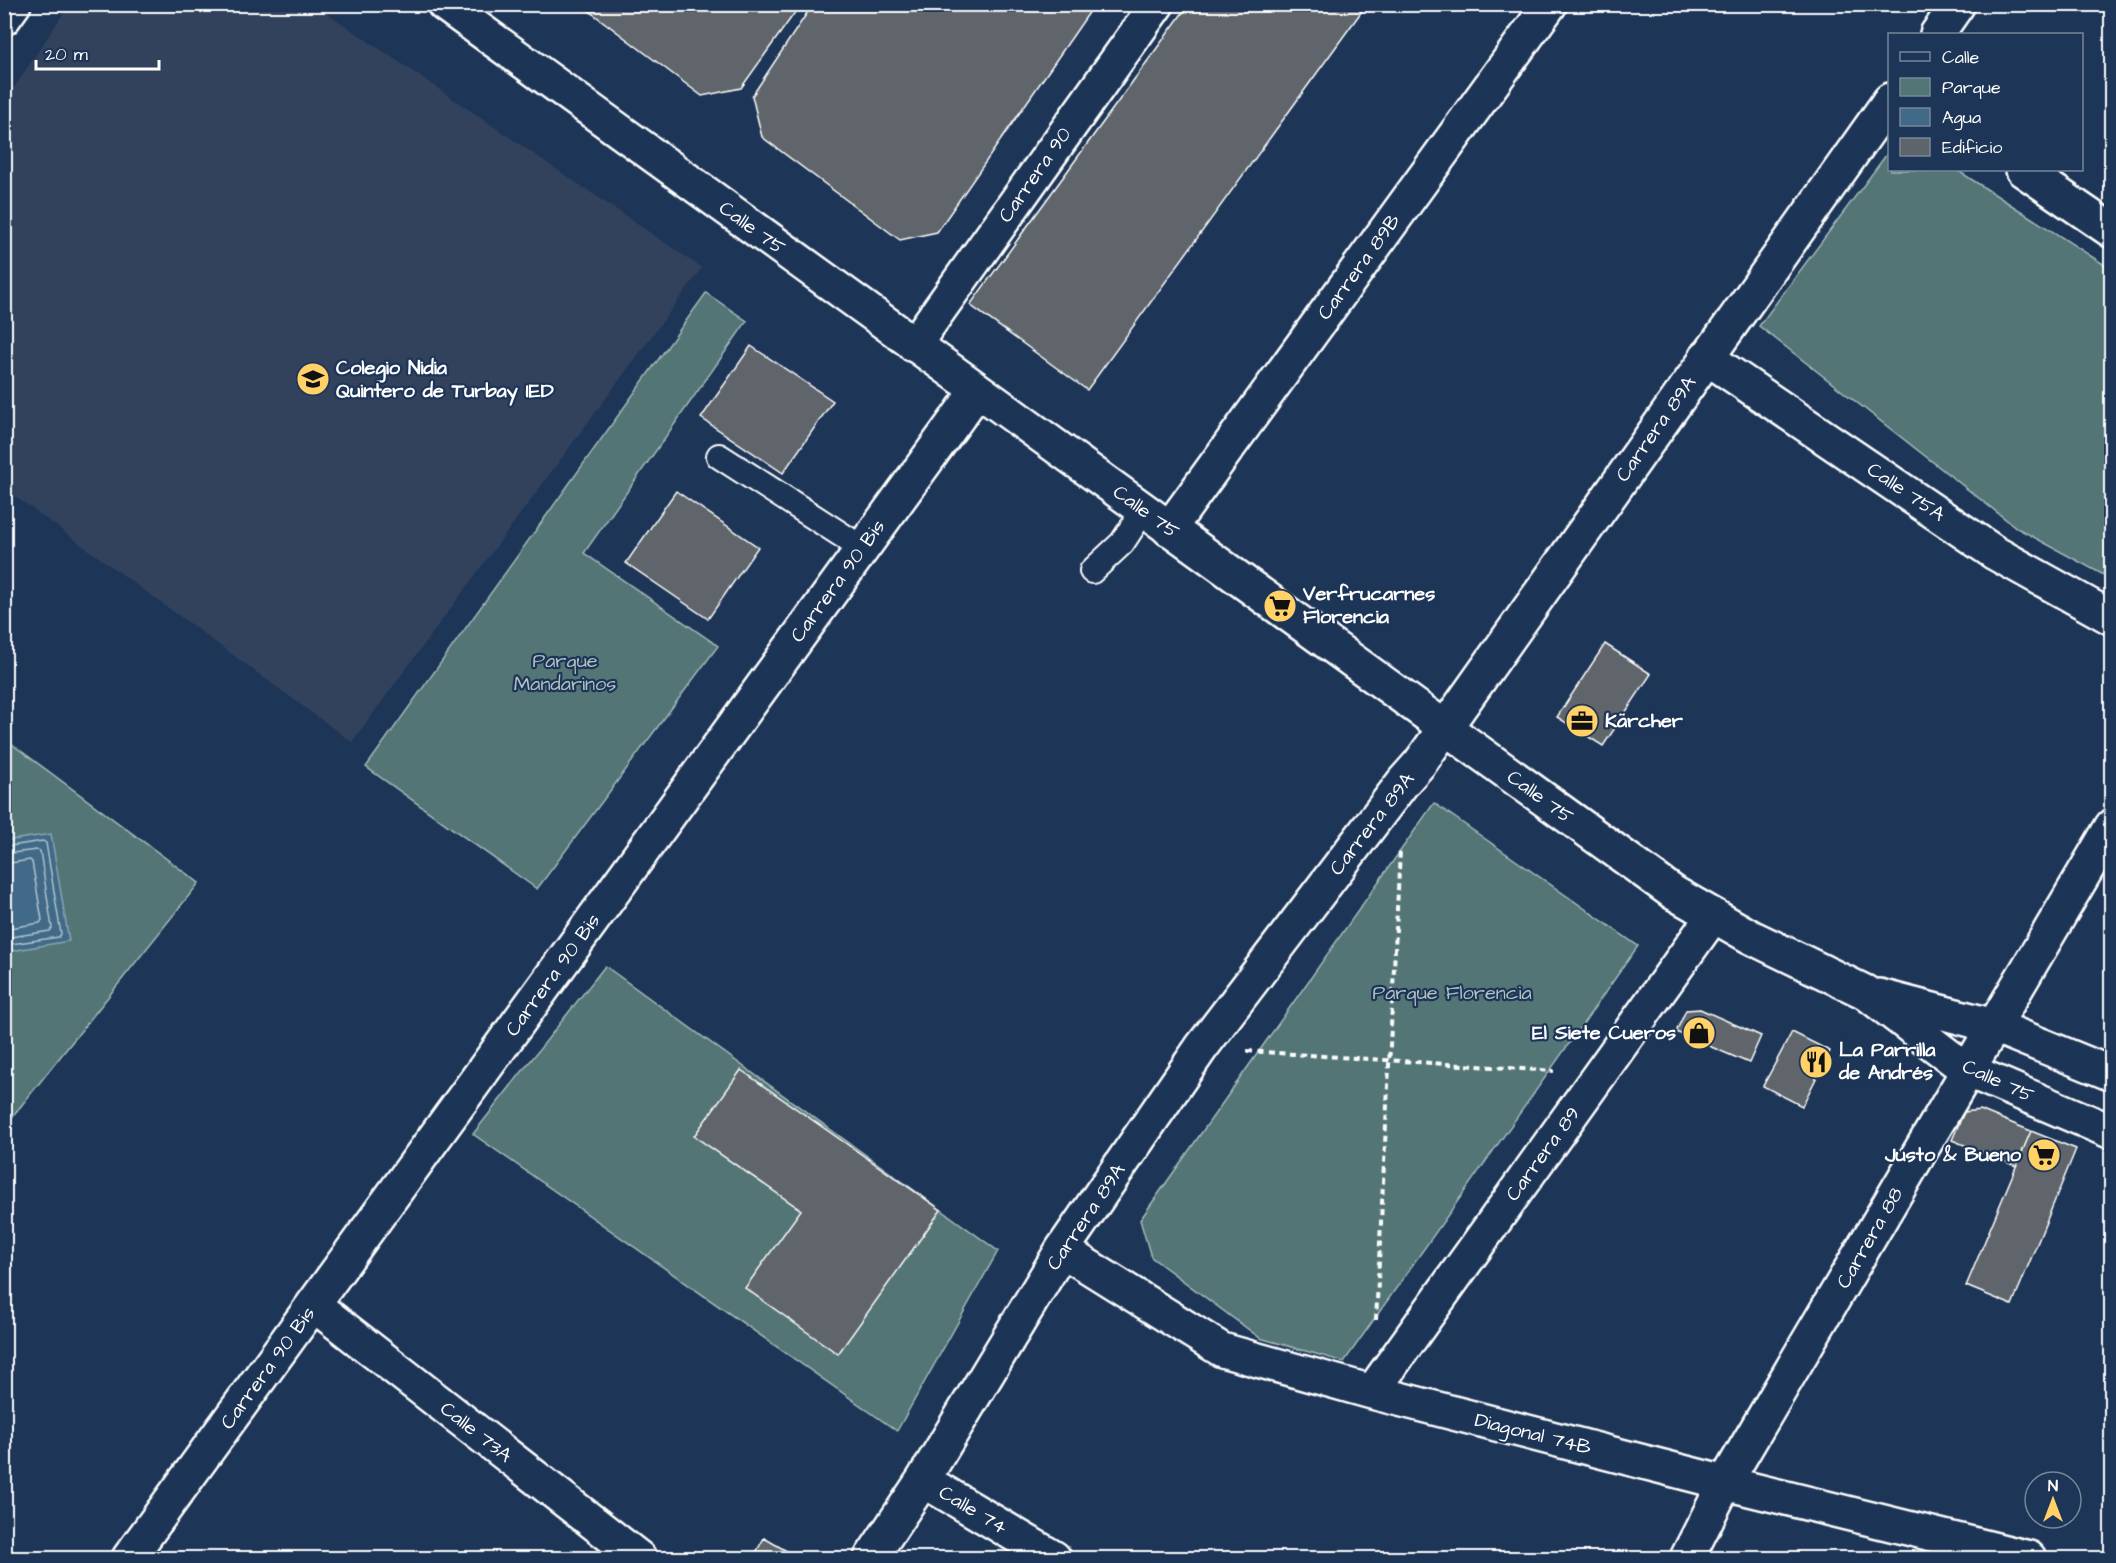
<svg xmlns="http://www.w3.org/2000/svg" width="2116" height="1563" viewBox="0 0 2116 1563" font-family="'Architects Daughter',sans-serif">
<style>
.built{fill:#30435d}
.green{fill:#527576;stroke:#a8baba;stroke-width:1.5}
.water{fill:#406a87;stroke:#8ca6b7;stroke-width:1.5}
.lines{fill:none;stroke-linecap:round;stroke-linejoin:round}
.shore{stroke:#b3c3cf;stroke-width:1.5}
.building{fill:#5e656a;stroke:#fff;stroke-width:1.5}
.service-casing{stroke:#fff;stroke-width:28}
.minor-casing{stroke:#fff;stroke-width:38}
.tertiary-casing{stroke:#fff;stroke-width:38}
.path{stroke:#fff;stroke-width:4;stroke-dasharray:6 4.5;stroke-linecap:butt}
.service{stroke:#1d3557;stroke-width:24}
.minor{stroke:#1d3557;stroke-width:33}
.tertiary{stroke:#1d3557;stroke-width:33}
.labels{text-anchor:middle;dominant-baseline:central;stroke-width:4.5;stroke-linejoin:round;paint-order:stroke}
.street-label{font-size:20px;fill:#fff;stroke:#1d3557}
.poi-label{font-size:20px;font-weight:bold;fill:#fff;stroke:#1d3557;text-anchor:start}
.park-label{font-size:20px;fill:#b1c1c1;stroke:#1d3557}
</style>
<rect width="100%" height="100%" fill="#1d3557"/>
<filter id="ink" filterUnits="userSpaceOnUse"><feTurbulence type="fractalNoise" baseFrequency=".0167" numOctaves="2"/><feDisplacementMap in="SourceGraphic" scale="12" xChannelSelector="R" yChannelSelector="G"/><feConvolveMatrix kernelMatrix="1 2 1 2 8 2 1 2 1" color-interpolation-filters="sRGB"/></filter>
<g filter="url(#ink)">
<!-- built -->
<path class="built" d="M69 5H315L702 268 352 742 5 489V101Z"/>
<!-- green -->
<path class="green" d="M1889 151 1890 170H1957L2111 269V579L2017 528 1759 326Z
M706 293 747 321 584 553 718 646 537 889 366 767Z
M5 739 199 883 5 1126Z
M1434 803 1638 946 1344 1362 1260 1338 1151 1257 1140 1220Z
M605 966 998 1251 897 1431 473 1134Z"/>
<!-- water -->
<path class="water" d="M51 834 69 941 5 952V841Z"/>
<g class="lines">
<!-- shore -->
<path class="shore" d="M4 847 43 841 46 843 61 934 59 937 4 945
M4 854 37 850 40 851 52 928 50 931 4 938
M4 864 30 860 32 862 42 920 40 923 4 929"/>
</g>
<!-- building -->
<path class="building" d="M580 4H801L741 88 702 96Z
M813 4H1095L937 232 900 240 762 137 752 96Z
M1189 4H1367L1087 390 970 305Z
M751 346 833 401 783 473 701 418Z
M676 491 758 547 708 619 626 563Z
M1605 644 1651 674 1603 746 1557 717Z
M1700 1009 1761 1036 1749 1063 1676 1032 1686 1010Z
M1792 1032 1830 1051 1802 1106 1763 1086Z
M741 1070 941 1210 838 1354 745 1288 801 1210 694 1136Z
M1980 1110 2031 1131 2016 1166 1952 1140 1964 1112Z
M2031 1131 2076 1149 2012 1305 1966 1286Z
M764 1538 799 1558H753Z"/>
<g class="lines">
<defs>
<path id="service" d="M719 456 862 548
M1092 571 1122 543 1143 511"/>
<path id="minor" d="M1937 34 1958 4
M2023 170 2112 231
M914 345 1157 4
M1706 357 1995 553 2112 618
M1169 529 1550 4
M1994 1026 2112 826
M1062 1250 1222 1350 1372 1392 1725 1483 1687 1558
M314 1305 639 1558
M1372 1392 1713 916
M923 1480 1054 1558
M129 1558 977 391
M871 1558 923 1480 1062 1250 1201 1048 1404 781 1420 763 1890 100"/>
<path id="tertiary" d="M444 4 1674 893 1751 937 1865 992 1967 1070 2112 1132
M4 18 14 4
M1879 996 1994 1026 2112 1074
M1994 1026 1725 1483 2029 1558"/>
</defs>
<!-- service casing -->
<use href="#service" class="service-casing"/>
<!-- minor casing -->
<use href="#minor" class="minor-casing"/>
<!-- tertiary casing -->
<use href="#tertiary" class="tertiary-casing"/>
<!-- path -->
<path class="path" d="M1247 1051 1554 1071
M1376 1320 1400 851"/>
<!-- service -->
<use href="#service" class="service"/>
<!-- minor -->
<use href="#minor" class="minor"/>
<!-- tertiary -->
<use href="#tertiary" class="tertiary"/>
</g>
</g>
<!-- icons -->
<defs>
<symbol id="school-disc" viewBox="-11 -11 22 22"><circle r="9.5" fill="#ffd166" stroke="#1d3557"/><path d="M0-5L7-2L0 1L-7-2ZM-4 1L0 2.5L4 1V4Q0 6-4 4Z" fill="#111"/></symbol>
<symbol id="supermarket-disc" viewBox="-11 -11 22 22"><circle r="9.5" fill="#ffd166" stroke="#1d3557"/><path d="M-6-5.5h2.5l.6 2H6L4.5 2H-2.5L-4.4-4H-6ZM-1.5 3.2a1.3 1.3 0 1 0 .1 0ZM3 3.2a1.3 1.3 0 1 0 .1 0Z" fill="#111"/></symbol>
<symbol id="office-disc" viewBox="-11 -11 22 22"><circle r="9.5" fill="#ffd166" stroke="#1d3557"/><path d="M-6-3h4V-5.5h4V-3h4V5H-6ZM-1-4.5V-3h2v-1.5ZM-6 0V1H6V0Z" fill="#111"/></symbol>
<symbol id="shop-disc" viewBox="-11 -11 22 22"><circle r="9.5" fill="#ffd166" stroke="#1d3557"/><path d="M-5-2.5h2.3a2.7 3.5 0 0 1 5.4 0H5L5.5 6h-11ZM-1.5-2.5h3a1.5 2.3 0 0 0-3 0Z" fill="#111"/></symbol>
<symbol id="restaurant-disc" viewBox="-11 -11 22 22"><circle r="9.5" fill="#ffd166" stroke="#1d3557"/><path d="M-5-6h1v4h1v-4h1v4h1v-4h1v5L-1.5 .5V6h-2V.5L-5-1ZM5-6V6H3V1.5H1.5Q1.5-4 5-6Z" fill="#111"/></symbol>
</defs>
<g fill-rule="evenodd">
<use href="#school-disc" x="294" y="360" width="38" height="38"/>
<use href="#supermarket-disc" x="1261" y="587" width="38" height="38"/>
<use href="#office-disc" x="1563" y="702" width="38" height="38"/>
<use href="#shop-disc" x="1680" y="1014" width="38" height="38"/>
<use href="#restaurant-disc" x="1797" y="1043" width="38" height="38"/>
<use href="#supermarket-disc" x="2025" y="1136" width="38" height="38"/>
</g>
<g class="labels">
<!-- street labels -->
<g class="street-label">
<text transform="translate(1035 175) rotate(-55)">Carrera 90</text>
<text transform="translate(752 228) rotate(36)">Calle 75</text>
<text transform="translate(1359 267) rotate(-54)">Carrera 89B</text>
<text transform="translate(1656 429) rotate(-55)">Carrera 89A</text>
<text transform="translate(1906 492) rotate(34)">Calle 75A</text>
<text transform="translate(1146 512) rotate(36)">Calle 75</text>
<text transform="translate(838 581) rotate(-54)">Carrera 90 Bis</text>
<text transform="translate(1540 797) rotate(36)">Calle 75</text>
<text transform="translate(1372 824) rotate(-52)">Carrera 89A</text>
<text transform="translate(553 975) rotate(-54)">Carrera 90 Bis</text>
<text transform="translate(1998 1081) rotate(25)">Calle 75</text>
<text transform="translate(1543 1154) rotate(-54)">Carrera 89</text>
<text transform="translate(1086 1217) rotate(-56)">Carrera 89A</text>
<text transform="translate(1870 1238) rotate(-60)">Carrera 88</text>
<text transform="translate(268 1368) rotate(-54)">Carrera 90 Bis</text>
<text transform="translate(476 1432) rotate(38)">Calle 73A</text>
<text transform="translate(1533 1434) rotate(14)">Diagonal 74B</text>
<text transform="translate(973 1510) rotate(31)">Calle 74</text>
</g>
<!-- poi labels -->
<g class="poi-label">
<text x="336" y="368">Colegio Nidia<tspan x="336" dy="23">Quintero de Turbay IED</tspan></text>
<text x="1303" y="594">Verfrucarnes<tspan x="1303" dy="23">Florencia</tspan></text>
<text x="1605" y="721">Kärcher</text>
<text x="1676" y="1033" text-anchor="end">El Siete Cueros</text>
<text x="1839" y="1050">La Parrilla<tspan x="1839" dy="23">de Andrés</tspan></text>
<text x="2021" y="1155" text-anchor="end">Justo &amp; Bueno</text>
</g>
<!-- park labels -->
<g class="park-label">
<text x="565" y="661">Parque<tspan x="565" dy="23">Mandarinos</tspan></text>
<text x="1452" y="993">Parque Florencia</text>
</g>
</g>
<!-- margin -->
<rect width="2116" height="1563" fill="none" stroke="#1d3557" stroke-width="24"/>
<rect x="12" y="12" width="2092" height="1539" fill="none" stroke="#fff" stroke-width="2" filter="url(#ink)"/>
<!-- legend -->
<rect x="1888" y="33" width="195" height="138" fill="#1d3557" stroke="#77869a" stroke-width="1.5"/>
<rect x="1900" y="52" width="30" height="9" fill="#1d3557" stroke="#77869a" stroke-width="1.5"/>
<text x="1942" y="63" font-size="18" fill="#ffffff">Calle</text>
<rect x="1900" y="78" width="30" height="18" fill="#527576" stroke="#77869a" stroke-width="1.5"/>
<text x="1942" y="93" font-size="18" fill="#ffffff">Parque</text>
<rect x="1900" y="108" width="30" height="18" fill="#406a87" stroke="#77869a" stroke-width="1.5"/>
<text x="1942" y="123" font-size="18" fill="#ffffff">Agua</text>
<rect x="1900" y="138" width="30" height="18" fill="#5e656a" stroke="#77869a" stroke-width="1.5"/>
<text x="1942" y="153" font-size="18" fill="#ffffff">Edificio</text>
<!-- north arrow -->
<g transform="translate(2053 1500)"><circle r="28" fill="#1d3557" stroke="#77869a" stroke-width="1.5"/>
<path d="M0-4.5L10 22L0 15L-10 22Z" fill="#ffd166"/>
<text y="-9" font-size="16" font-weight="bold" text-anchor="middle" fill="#ffffff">N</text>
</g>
<!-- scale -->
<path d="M36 60v9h123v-9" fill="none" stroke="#ffffff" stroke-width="3"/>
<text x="45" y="60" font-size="18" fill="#ffffff" stroke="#1d3557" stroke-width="4.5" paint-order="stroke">20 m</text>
</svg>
